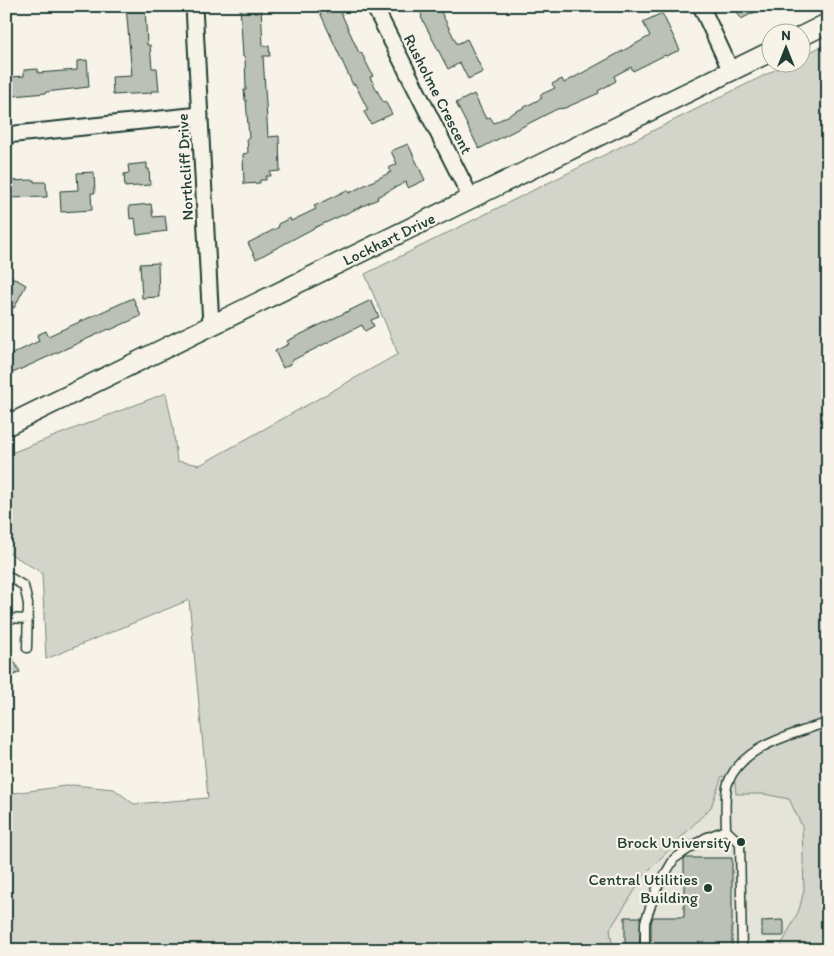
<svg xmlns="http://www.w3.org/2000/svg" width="834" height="956" viewBox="0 0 834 956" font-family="Itim,sans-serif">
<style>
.built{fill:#e5e4d9}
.green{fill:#d3d5ca;stroke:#79897f}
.building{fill:#bbc1b6;stroke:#1f3d34}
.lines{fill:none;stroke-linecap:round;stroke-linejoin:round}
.service-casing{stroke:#1f3d34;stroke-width:11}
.minor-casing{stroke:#1f3d34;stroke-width:19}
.tertiary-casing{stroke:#1f3d34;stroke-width:22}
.service{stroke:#f7f3e8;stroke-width:8}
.minor{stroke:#f7f3e8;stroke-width:15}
.tertiary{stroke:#f7f3e8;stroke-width:19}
.poi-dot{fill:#1f3d34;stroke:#f7f3e8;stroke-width:2}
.labels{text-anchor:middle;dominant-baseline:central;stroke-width:4.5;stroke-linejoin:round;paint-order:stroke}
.street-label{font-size:16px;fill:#1f3d34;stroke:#f7f3e8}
.poi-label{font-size:16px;fill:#1f3d34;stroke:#f7f3e8;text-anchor:end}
</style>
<rect width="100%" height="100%" fill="#f7f3e8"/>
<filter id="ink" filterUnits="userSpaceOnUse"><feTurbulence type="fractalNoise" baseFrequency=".02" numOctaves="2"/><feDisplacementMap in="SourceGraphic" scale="10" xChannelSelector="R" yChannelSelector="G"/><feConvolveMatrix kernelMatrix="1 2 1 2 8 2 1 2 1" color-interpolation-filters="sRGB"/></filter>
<g filter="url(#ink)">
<!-- built -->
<path class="built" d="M793 715 828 950H570L716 754Z"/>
<!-- green -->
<path class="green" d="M828 43V950H779L799 910 804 890 802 826 789 799 764 794H736L735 782 722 776 711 807 646 873 610 929 613 950H6V794L73 785 114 789 134 804 208 798 189 600 46 659 42 573 6 551V455L166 393 173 427 177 461 200 465 398 354 365 274 789 63 802 62V56Z"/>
<!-- building -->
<path class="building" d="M126 6H145L147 45H150L152 68H157L159 91H151V93L113 95 112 77 132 76Z
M240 6H261L263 46H269L270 56H263L268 137 279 136 280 171 270 172 271 176H266V180H260V183L244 184 243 154 248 153 247 138H249L246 100H245L244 90H246L245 57H243Z
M317 6H338L359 53 361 52 373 76 370 77 383 102 385 101 392 114 371 124 364 112 368 110 355 84 353 85Z
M418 6H438L457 44 467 39 483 72 468 79 460 63 448 69 421 17 422 16Z
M734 6H767L741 19Z
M662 13 680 50 666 56 665 55 633 71 631 67 614 76 616 81 598 91 599 93 565 108 557 109 479 149 456 103 474 94 486 119 490 117 494 123 542 98 540 95 555 88 552 84 562 79 564 83 650 36 643 22Z
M87 60 89 87 46 92V93L13 96 12 77 24 76V70L38 69V73L77 70V61Z
M408 144 425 180 408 188 406 182 377 197 378 199 314 228 256 259 248 243 279 227 278 224 290 218 291 221 316 209 314 206 347 190 349 193 391 172 389 168 397 164 391 151Z
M147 163V169H149L150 185 125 187 124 174 129 173 128 165Z
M94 172 95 193H91L92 210 61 212 60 191 78 190 77 173Z
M34 180V182H46L47 197 6 198V181Z
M151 204 153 217 165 216 167 231 137 235 135 218 130 219 129 206Z
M158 263 159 297 142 298 140 264Z
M12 277 26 285 14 308 6 304V287Z
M133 298 141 316 110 330 109 329 6 376V357L39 341 37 335 46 331 48 336Z
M371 300 379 317 371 320 374 326 365 331 362 325 291 361 292 363 283 368 275 351 289 344 287 341Z
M6 645 20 672 6 679Z
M685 858H732V950H651V923L653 917H684V859Z
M625 917H641L639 950H625Z
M782 920 784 922V935L783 936H762V921Z"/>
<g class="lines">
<defs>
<path id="service" d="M6 575 24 586 28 604 27 648
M6 618 28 619
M726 830C726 817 724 794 728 783 739 753 774 740 802 731 810 728 819 724 828 724
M726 830 740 843 742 950
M645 950V922L657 888 674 859 705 838 726 830"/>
<path id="minor" d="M194 6 211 325
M374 6 471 198
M701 6 731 71
M6 135 200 115"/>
<path id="tertiary" d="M802 36 828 23
M6 426 772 51"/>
</defs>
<!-- service casing -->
<use href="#service" class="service-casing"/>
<!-- minor casing -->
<use href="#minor" class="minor-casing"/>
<!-- tertiary casing -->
<use href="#tertiary" class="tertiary-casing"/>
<!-- service -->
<use href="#service" class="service"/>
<!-- minor -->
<use href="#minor" class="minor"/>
<!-- tertiary -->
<use href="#tertiary" class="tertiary"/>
</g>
</g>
<!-- markers -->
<g class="poi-dot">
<circle cx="741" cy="842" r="5"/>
<circle cx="708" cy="888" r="5"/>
</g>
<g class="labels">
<!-- street labels -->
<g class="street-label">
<text transform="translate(438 94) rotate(63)">Rusholme Crescent</text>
<text transform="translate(185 167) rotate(-93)">Northcliff Drive</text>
<text transform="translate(389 239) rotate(-26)">Lockhart Drive</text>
</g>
<!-- poi labels -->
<g class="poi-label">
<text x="731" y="842">Brock University</text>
<text x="698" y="879">Central Utilities<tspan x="698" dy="18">Building</tspan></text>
</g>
</g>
<!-- margin -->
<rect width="834" height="956" fill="none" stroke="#f7f3e8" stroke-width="25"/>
<rect x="12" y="12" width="809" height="931" fill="none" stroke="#1f3d34" stroke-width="2" filter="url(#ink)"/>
<!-- north arrow -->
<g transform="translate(786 48)"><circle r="24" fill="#f7f3e8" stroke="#a1aaa0"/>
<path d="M0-4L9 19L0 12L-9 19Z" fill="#1f3d34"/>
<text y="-8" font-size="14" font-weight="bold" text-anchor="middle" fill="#1f3d34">N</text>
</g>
</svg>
